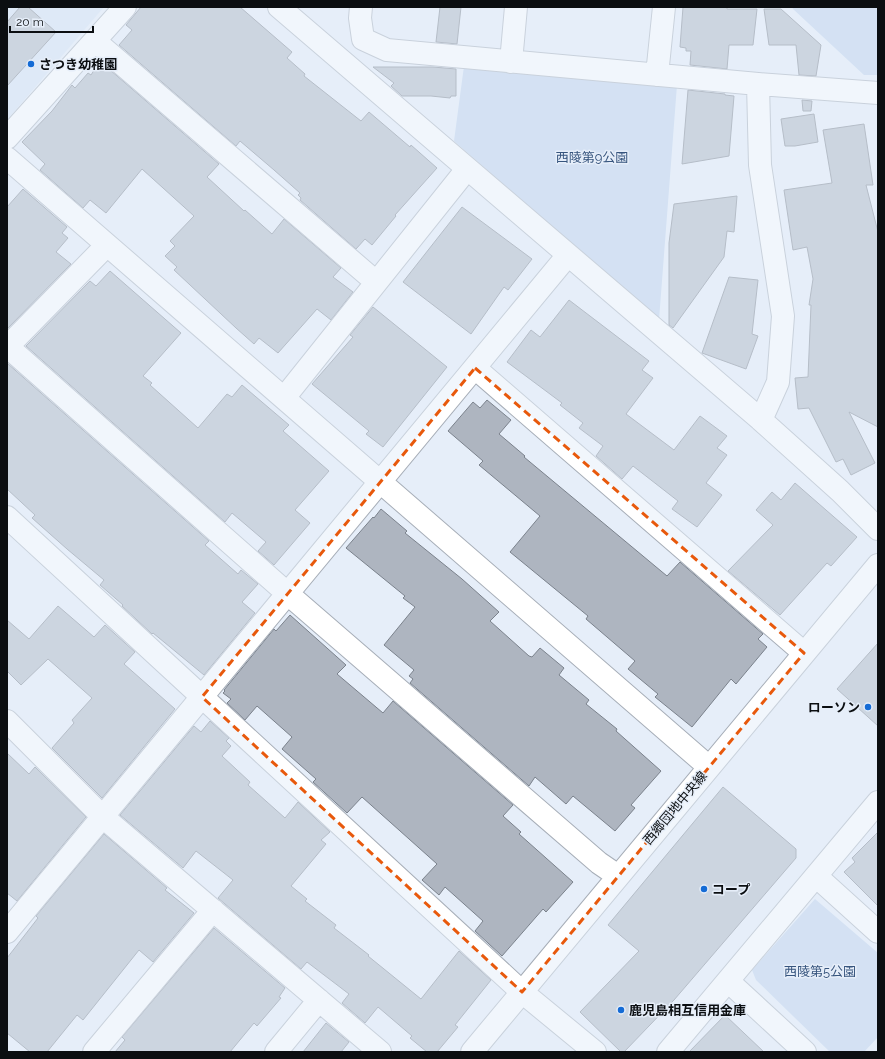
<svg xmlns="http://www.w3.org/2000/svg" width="885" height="1059" viewBox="0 0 885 1059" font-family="Raleway,'Noto Sans JP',sans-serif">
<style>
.built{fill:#d6e3f3}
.green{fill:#bed1eb}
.building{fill:#aeb5c0;stroke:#7b828c}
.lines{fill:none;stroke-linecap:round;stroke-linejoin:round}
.minor-casing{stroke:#a7aeb8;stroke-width:24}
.minor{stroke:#fff;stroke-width:22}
.marked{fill:none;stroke:#e8590c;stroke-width:3;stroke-dasharray:8 5;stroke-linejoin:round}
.poi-dot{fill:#146bd5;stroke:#e6eef9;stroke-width:1.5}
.labels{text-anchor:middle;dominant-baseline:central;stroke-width:3;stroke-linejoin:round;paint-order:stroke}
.poi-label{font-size:13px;font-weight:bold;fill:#0b0e11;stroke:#e6eef9;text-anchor:start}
.park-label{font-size:13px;fill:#37557e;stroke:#e6eef9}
.street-label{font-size:13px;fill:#0b0e11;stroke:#e6eef9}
</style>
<rect width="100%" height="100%" fill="#e6eef9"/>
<!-- built -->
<path class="built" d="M7 7H104L7 120Z"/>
<!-- green -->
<path class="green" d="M792 7H878V75H864L793 9Z
M464 66 677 85 659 320 454 141Z
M815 899 878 953V1037L864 1052H830L756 980 752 970Z"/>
<!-- building -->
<path class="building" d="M20 7H28L56 32 7 86V22Z
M141 7H240L292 52 287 58 305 74 304 76 361 121 369 112 410 147 411 145 437 168 395 215 396 216 372 245 365 239 356 249 300 200 301 198 298 195 300 193 274 170 240 141 236 146 119 45 132 30 126 25Z
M440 7H461L457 44 436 42Z
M683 7H727V9H757L753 45H729L727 69 690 65 691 51H686V48L680 47Z
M764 9H781L821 45 816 76 799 75 796 45H769Z
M102 63 219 164 207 177 244 211 245 210 272 234 284 219 341 268 333 277 353 292 331 320 317 309 278 353 259 338 254 344 236 328 174 270 177 267 165 256 175 246 170 241 194 216 142 169 106 213 90 200 83 208 40 170 45 164 22 142 52 111 72 85 75 88 88 73 91 75 96 67 97 68Z
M373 67H433L456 69V96H451L450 98 431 96H402L391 86 394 83Z
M688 90 725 94V95L734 96 729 156 682 164Z
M802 100 812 101 811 111H803Z
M814 114 818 142 795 146H785L781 119Z
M864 124 873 185H866L878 232V427L849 412 875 463 851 475 843 459 836 462 809 408 798 409 795 378 808 377 811 305H809L813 279 807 247 793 250 784 190 832 183 823 130Z
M23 189 67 227 62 233 68 238 56 252 71 264 7 329V207Z
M737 196 734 232 727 231 724 257 673 328 669 325V243L674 204Z
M462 207 532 259 508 290 504 287 471 334 403 282Z
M110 271 181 333 143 376 152 383 150 385 198 428 227 394 232 397 242 385 289 425 283 431 329 471 295 510 310 523 274 565 258 551 266 542 232 513 225 522 26 346 90 281 96 286Z
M729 277 758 280 752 334 758 336 746 369 702 353Z
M569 300 649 361 642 370 653 378 626 414 674 450 700 416 727 436 717 448 727 455 706 483 722 495 697 527 672 509 678 501 633 466 622 479 596 456 603 446 579 428 583 423 560 405 562 403 507 362 531 330 540 337Z
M373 307 447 367 383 447 366 434 369 431 312 384 353 337 350 335Z
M7 363 209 541 205 545 238 574 241 570 258 584 242 602 255 613 204 675 153 633 152 634 122 606 123 605 100 585 104 580 67 549 32 518 35 515 7 489Z
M487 400 511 420 499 434 525 456 524 457 667 576 680 562 763 634 758 639 767 647 736 684 731 679 692 727 655 697 658 694 628 669 635 661 586 619 588 616 510 552 540 516 479 465 483 461 448 431 473 402 480 408Z
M795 483 857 537 831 566 827 563 780 615 728 571 773 525 756 510 772 492 781 500Z
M381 509 407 531 405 533 462 579 499 612 490 621 529 656 532 657 540 648 564 668 559 675 589 700 586 704 617 729 616 731 661 771 631 805 635 808 615 831 573 796 566 804 535 777 529 786 410 683 413 679 409 676 414 670 384 645 415 607 403 598 405 596 346 548 373 517 374 518Z
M58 606 94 637 105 625 135 652 124 664 175 709 102 798 52 748 74 723 72 720 92 698 48 659 21 685 7 671V620L29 639Z
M290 615 346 665 337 674 383 713 393 701 513 805 503 816 521 832 519 834 573 882 546 912 543 909 502 956 475 931 483 921 445 887 439 895 422 880 437 864 362 797 347 813 313 782 316 779 282 749 292 737 257 706 245 720 227 703 231 699 223 693 225 691 224 690 274 629 276 631Z
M878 643V726L837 689Z
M210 721 229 738 226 741 231 746 222 756 250 782 248 785 285 818 298 802 330 832 321 840 326 844 291 886 307 899 305 901 336 925 334 928 369 955 368 956 421 999 459 951 491 980 455 1025 458 1027 437 1052H427L410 1038 412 1036 378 1007 365 1023 342 1003 349 994 307 962 301 969 218 898 233 880 196 851 183 868 120 815 194 726 201 732Z
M7 753 29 774 35 767 86 817 17 901 7 893Z
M723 787 796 849V858L674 1000 624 1052H621L580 1012 639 951 608 925Z
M878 832V906L844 872 855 862 852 858Z
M104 834 167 888 165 890 194 913 153 962 139 950 83 1020 77 1015 47 1052H30L7 1033V958L38 918 36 916Z
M214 928 285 988 279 997 281 998 257 1026 254 1023 230 1052H115L125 1040 122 1037Z
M725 1015 764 1052H689Z
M326 1023 349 1042 341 1052H303Z"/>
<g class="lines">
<defs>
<path id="minor" d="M279 7 761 420 840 491 878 529
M361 7 360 18 363 39 387 50 758 84 878 93
M95 41 376 282
M511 62 516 7
M657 75 664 7
M758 84 760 165 783 316 778 382 761 420
M7 138 125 7
M7 158 709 767
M7 347 107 245
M8 347 288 594 599 863 618 876
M475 368 804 653
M284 398 467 169
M7 517 522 992 595 1052
M7 721 103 817 380 1052
M816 876 878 932
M7 932 568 255
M728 981 805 1052
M94 1052 213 910
M276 1052 319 1000
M472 1052 878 565
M668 1052 878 802"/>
</defs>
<!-- minor casing -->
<use href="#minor" class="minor-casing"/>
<!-- minor -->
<use href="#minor" class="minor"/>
</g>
<!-- marked area -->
<path d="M0 0H885V1059H0ZM475 368 804 653 522 992 202 697Z" fill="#e6eef9" fill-opacity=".55" fill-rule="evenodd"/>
<path class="marked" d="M475 368 804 653 522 992 202 697Z"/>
<!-- markers -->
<g class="poi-dot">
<circle cx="31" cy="64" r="4"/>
<circle cx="868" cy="707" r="4"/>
<circle cx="704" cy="889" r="4"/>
<circle cx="621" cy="1010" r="4"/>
</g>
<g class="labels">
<!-- poi labels -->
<g class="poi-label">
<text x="39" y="64">さつき幼稚園</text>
<text x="860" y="707" text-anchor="end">ローソン</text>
<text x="712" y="889">コープ</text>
<text x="629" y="1010">鹿児島相互信用金庫</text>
</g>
<!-- park labels -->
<g class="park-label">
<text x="592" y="157">西陵第9公園</text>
<text x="820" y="971">西陵第5公園</text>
</g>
<!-- street labels -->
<g class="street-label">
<text transform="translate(675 808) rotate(-50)">西郷団地中央線</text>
</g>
</g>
<!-- border -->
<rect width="885" height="1059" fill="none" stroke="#0b0e11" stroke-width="16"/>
<!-- scale -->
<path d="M10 26v6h83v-6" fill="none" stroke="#0b0e11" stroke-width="2"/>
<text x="16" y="26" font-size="12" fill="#0b0e11" stroke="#e6eef9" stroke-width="3" paint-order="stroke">20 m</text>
</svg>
